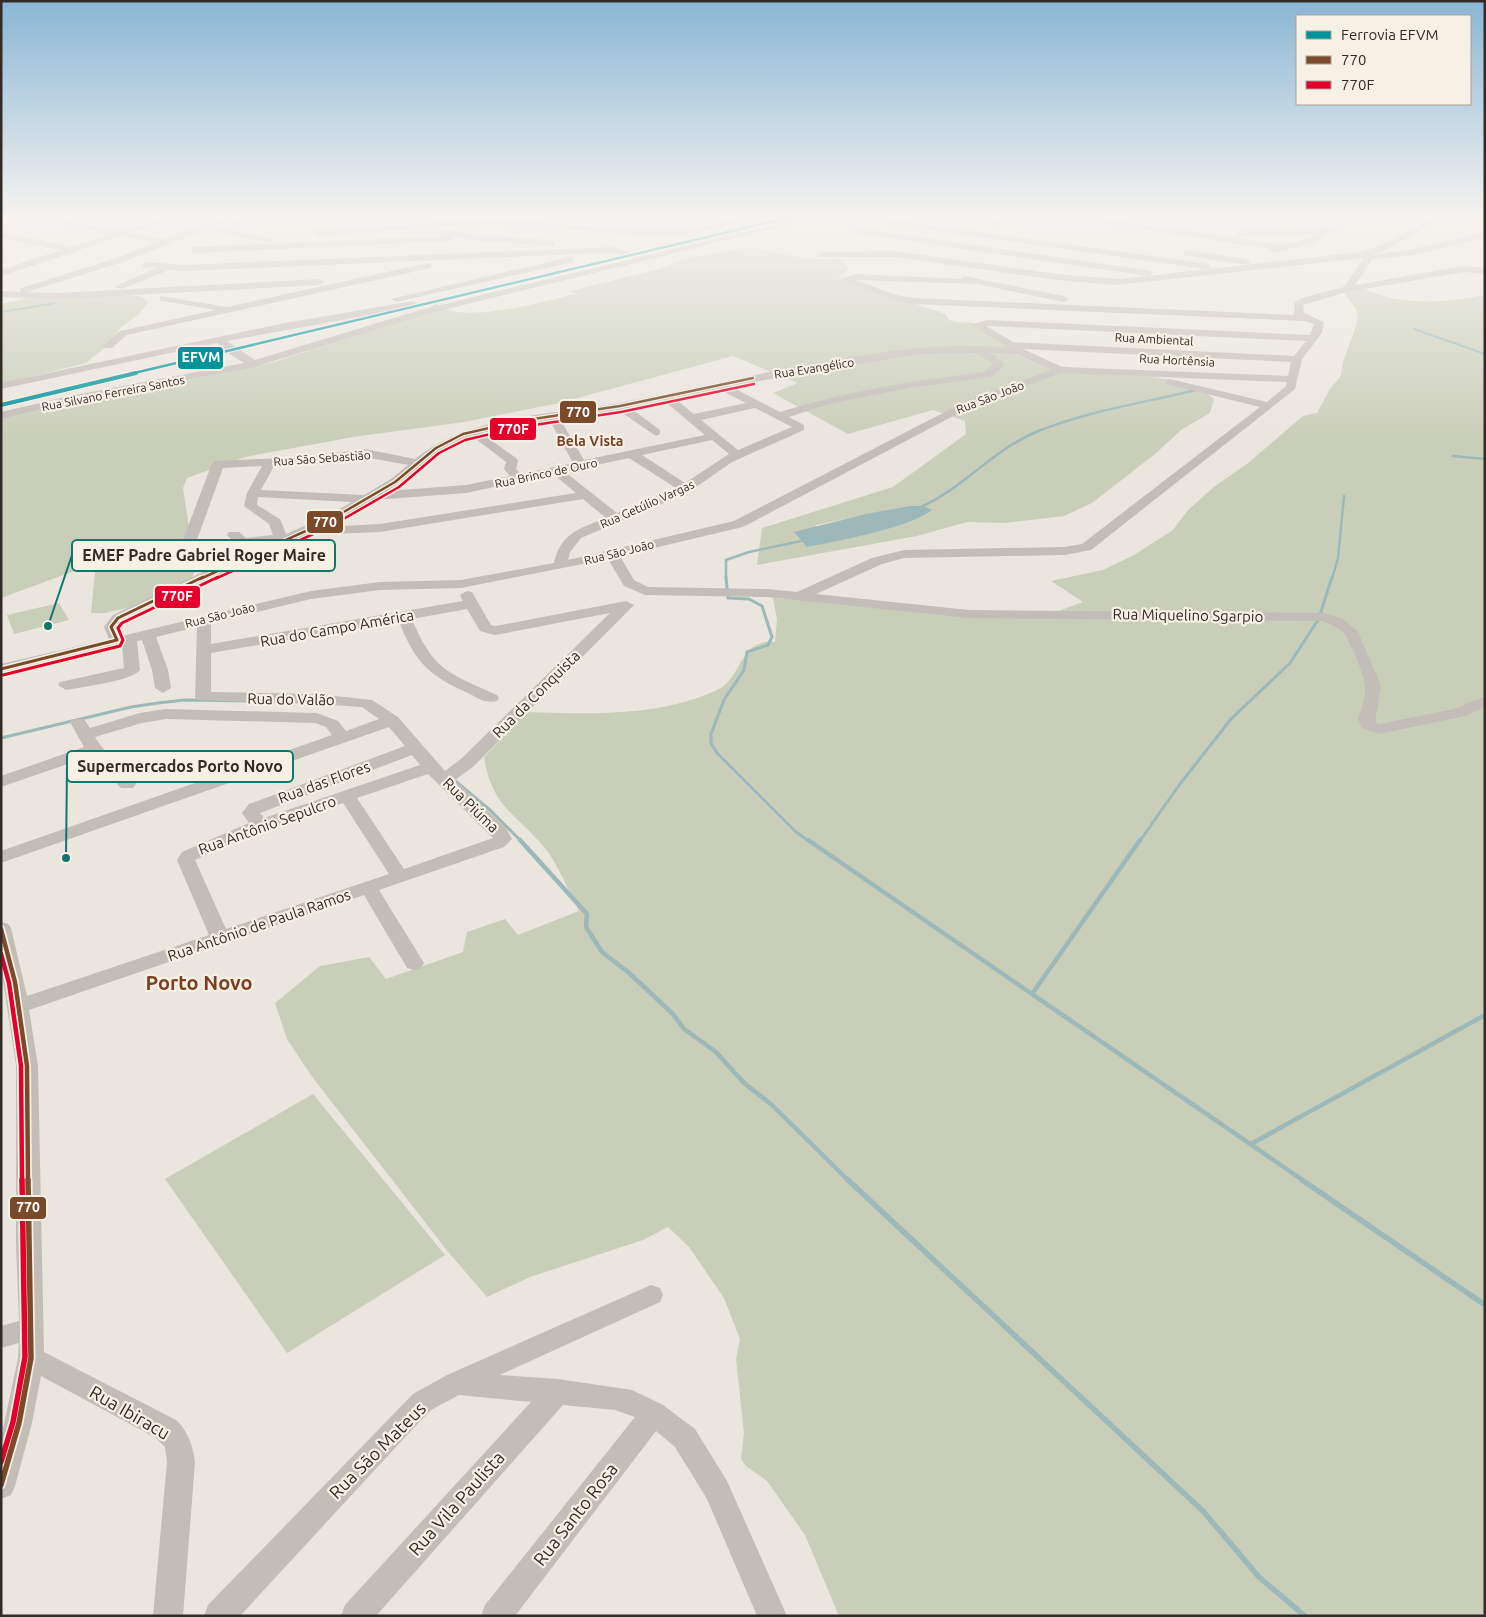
<svg xmlns="http://www.w3.org/2000/svg" width="1486" height="1617" viewBox="0 0 1486 1617" font-family="Ubuntu,sans-serif">
<style>
.green{fill:#c9ceb8;fill-rule:evenodd}
.water{fill:#9cb8b9}
.lines{fill:none;stroke-linecap:round;stroke-linejoin:round}
.stream-far4{stroke:#9cb8b9;stroke-width:2}
.stream-far3{stroke:#9cb8b9;stroke-width:2.5}
.stream-far2{stroke:#9cb8b9;stroke-width:3}
.stream-far1{stroke:#9cb8b9;stroke-width:4.5}
.stream{stroke:#9cb8b9;stroke-width:5.5}
.minor{fill:#c3bdb7;fill-rule:evenodd}
.bus-1-far3-casing{stroke:#f7f0e4;stroke-width:5}
.bus-1-far2-casing{stroke:#f7f0e4;stroke-width:6}
.bus-1-far1-casing{stroke:#f7f0e4;stroke-width:8}
.bus-1-casing{stroke:#f7f0e4;stroke-width:9}
.bus-2-far3-casing{stroke:#f7f0e4;stroke-width:5}
.bus-2-far2-casing{stroke:#f7f0e4;stroke-width:6}
.bus-2-far1-casing{stroke:#f7f0e4;stroke-width:8}
.bus-2-casing{stroke:#f7f0e4;stroke-width:9}
.bus-1-far3{stroke:#7a4b2a;stroke-width:2.5}
.bus-1-far2{stroke:#7a4b2a;stroke-width:3}
.bus-1-far1{stroke:#7a4b2a;stroke-width:4.5}
.bus-1{stroke:#7a4b2a;stroke-width:5.5}
.bus-2-far3{stroke:#e4002b;stroke-width:2.5}
.bus-2-far2{stroke:#e4002b;stroke-width:3}
.bus-2-far1{stroke:#e4002b;stroke-width:4.5}
.bus-2{stroke:#e4002b;stroke-width:5.5}
.rail-1-far1-casing{stroke:#f7f0e4;stroke-width:4.5}
.rail-1-casing{stroke:#f7f0e4;stroke-width:6}
.rail-1-far1{stroke:#00939a;stroke-width:2.5}
.rail-1{stroke:#00939a;stroke-width:4}
.labels{text-anchor:middle;dominant-baseline:central;stroke-width:4.5;stroke-linejoin:round;paint-order:stroke}
.far-street-label{font-size:12px;fill:#322b26;stroke:#f7f0e4}
.far-neighbourhood-label{font-size:14px;font-weight:bold;fill:#7b3f25;stroke:#f7f0e4}
.street-label{font-size:15px;fill:#322b26;stroke:#f7f0e4}
.near-street-label{font-size:18px;fill:#322b26;stroke:#f7f0e4}
.district-label{font-size:20px;font-weight:bold;fill:#7b3f25;stroke:#f7f0e4}
.leader{fill:none;stroke:#0f766e;stroke-width:2}
.callout-dot{fill:#0f766e;stroke:#f7f0e4;stroke-width:2}
.callout{fill:#f7f0e4;stroke:#0f766e;stroke-width:2}
.callout-label{font-size:16px;text-anchor:middle;font-weight:bold;fill:#322b26}
.line-badge{stroke:#f7f0e4;stroke-width:2}
.badge-label{font-size:14px;text-anchor:middle;font-weight:bold;fill:#fff}
</style>
<rect width="100%" height="100%" fill="#eae5dd"/>
<!-- green -->
<path class="green" d="M752 247C783 255 809 261 841 259L848 268 846 272 840 275 839 279 946 314 949 320C959 324 972 321 982 325 1008 335 1028 359 1055 365 1095 374 1186 371 1214 399L1210 413 1181 430 1155 454 1092 503 1064 516 1005 523 967 522 917 536 757 565 762 528 893 487 966 434 965 421 933 410 848 434 773 393 798 383 733 356 559 403 464 422 353 437 245 457 187 478 183 488 195 570 191 580 135 606 105 613H91L96 563 1 598V414L90 396 173 383 274 362 409 318 436 304C442 306 450 311 457 312 491 316 543 302 576 294L570 291 659 269 689 258ZM909 506 899 524 807 547 816 525Z
M1360 287C1398 307 1444 303 1485 295V1616H839L805 1535 767 1481 746 1466 741 1459 744 1433 736 1359 740 1339 724 1298 689 1247 668 1227 643 1240 530 1277 487 1297 449 1253 313 1078 287 1039 275 1003 320 966 369 957 386 979 463 952 467 932 505 919 518 935 579 911C568 891 559 865 544 847 515 813 492 807 484 757L528 712C590 714 657 717 715 691 744 679 737 639 775 642L777 619 773 598 1037 616 1053 613 1083 602 1051 581 1103 570 1134 555 1173 530 1188 510 1215 486 1247 464 1303 416 1317 413 1330 389 1341 376 1343 362 1356 326 1358 314 1356 309 1344 293Z
M123 294 143 297 148 303 138 315 121 327 109 344 86 363 1 384V304L29 298Z
M59 603 69 620 14 634 7 615Z
M313 1094 445 1255 287 1353 165 1179Z"/>
<!-- water -->
<path class="water" d="M909 506H923L932 510C910 528 836 541 807 547L794 532 866 514Z"/>
<g class="lines">
<!-- stream-far4 -->
<path class="stream-far4" d="M1 312 56 303
M1414 329 1485 354"/>
<!-- stream-far3 -->
<path class="stream-far3" d="M1453 456 1485 459
M921 507C963 488 993 450 1036 432 1087 411 1143 403 1196 390
M726 579V560L749 552 806 540
M1332 579 1338 558 1344 496"/>
<!-- stream-far2 -->
<path class="stream-far2" d="M726 577 728 598 749 599 762 606 772 637 768 645 747 652 744 670 724 700 711 734V743L717 753 796 832 810 842
M1320 615 1332 577
M1 738 131 707 158 703 184 700 252 701
M454 780 490 810 522 842
M1139 842 1180 784 1231 719 1290 663 1318 620"/>
<!-- stream-far1 -->
<path class="stream-far1" d="M520 840 587 914 586 927 602 952 628 972 673 1014 684 1029 716 1052 744 1083 772 1105 849 1181
M808 840 1304 1181
M1032 994 1140 840
M1251 1144 1485 1015"/>
<!-- stream -->
<path class="stream" d="M848 1180 1203 1511 1259 1577 1305 1616
M1302 1180 1485 1305"/>
<!-- minor -->
<path class="minor" d="M20 215C54 215 86 229 120 231 136 231 161 215 183 215L132 233 163 239 235 215H248L242 219 304 215 300 218 233 225 229 223 217 227 274 239V243L207 230 120 263 27 292 58 293 320 279 325 282 320 285 58 299 1 297V291L20 292 21 288 114 259 154 243 122 236 1 276V270L61 250 1 238V232L71 247 111 234Z
M646 215C662 215 704 212 715 220L711 223 650 218Z
M751 215H766L700 233 665 237 492 224 318 236 314 233 318 230 492 218 665 231 700 227Z
M814 215H829L427 314 254 367 70 402 1 419V412L70 396 244 363 222 349 217 343 1 389V383L280 324 413 301 418 304 413 307 227 341 255 360 420 310Z
M1006 215H1016L997 227H991V223Z
M1220 215H1258L1260 217 1256 220 1136 222 1132 219 1136 216Z
M1309 215H1318L1329 228 1354 215H1365L1314 243 1274 253 1271 252V249L1090 222 1086 219 1090 216 1283 245 1308 239 1318 234 1238 237 1234 234 1238 231 1320 228Z
M1439 215H1450L1392 247 1371 255 1414 249 1485 232V238L1414 255 1373 259 1355 285 1464 266 1485 268V274L1464 272 1347 292 1303 305 1304 313 1324 322 1322 333 1302 359 1295 389 1091 550 1064 555 904 558 882 564 816 594 969 610 1324 613 1343 619 1358 632 1381 686 1375 722 1380 724 1454 709 1485 696V707L1465 716 1379 734 1362 728 1358 720C1361 709 1366 697 1365 686 1364 674 1352 646 1345 635 1340 628 1330 624 1322 621L969 618 767 597 645 595 624 586 608 559 461 588 380 590 311 599 211 623V644L463 601 460 595 467 591 472 592 491 625 496 626 626 601 634 605 474 766 455 780 506 828 512 839 504 847 379 890 424 963 421 968 414 970 407 968 364 895 29 1010 38 1066 44 1352 176 1420C188 1431 193 1446 195 1462L183 1616H153L167 1462 165 1447 156 1438 41 1376 32 1423 15 1486 11 1495 1 1499V1438L18 1358 19 1343 1 1348V1326L19 1321 16 1243V1066L1 967V922L8 924 11 928 27 996 209 935 177 860 182 852 249 823 242 813 249 804 405 746 389 727 1 863V851L332 735 326 727 315 723 166 719 142 723 95 737 101 746 133 780 136 784 133 788H121L91 756 1 787V776L84 747 70 722 72 719H84L90 728 140 713 166 709 317 713 338 721 346 731 379 719 362 707 317 704 197 700 195 697 197 627 156 637 168 670 171 688 163 693 155 688 152 670 142 640 137 641 140 670C132 681 81 687 66 690L58 685 60 682 124 668 122 645 1 674V664L109 639 104 627 113 615 261 544C247 546 237 547 227 535L229 532H239L246 538 273 535 269 524 244 506 247 493 262 466 223 468 198 537 196 540H186L184 537 211 466 215 461 307 457 365 449 415 459C469 415 552 415 619 403 719 384 819 358 920 348 949 345 978 346 1007 347L972 325 987 320 1310 335 1314 324 1304 321 914 304 891 299 840 279 856 274 960 279 964 276 1064 296 1069 299 1064 302 976 284 856 280 896 295 914 298 1294 315 1295 302 1305 297 1344 287 1364 258 1116 285 1057 280 895 257H819V253L822 252 895 251 1057 274 1116 279 1148 276 855 233 848 227 852 224 858 228 1151 271 1153 273 1149 276 1205 269 866 221 865 219 869 216 1207 264 1210 265V269L1361 252 1386 243ZM986 326H987L1306 341 1294 356 1013 342ZM1023 349 1291 362 1288 376 1062 367ZM976 353 993 364 984 372C915 381 847 391 780 412L730 386 920 354ZM991 353 1018 354 1051 370 968 400 734 521 568 560 570 552 581 538 689 492 732 462 804 430V425L789 417 829 404 909 388 991 377 1002 368 1004 363ZM1061 373 1287 382 1286 386 1267 402 1170 379 1166 380V384L1260 407 1082 544 1064 547 904 550 872 558 797 592 767 589 648 587 634 580 620 556 743 527 976 404ZM718 389 746 403 694 414 674 398ZM663 400 705 435 584 460 560 419 618 410 656 436 660 434V430L629 407ZM755 408 792 427 738 450 701 420ZM550 421 573 463 521 474 516 469 518 461 516 458 481 433ZM475 435 476 439 506 462 504 469 510 476 466 485 388 491 440 451ZM712 440 729 454 685 483 642 455ZM365 457 408 465 391 479 364 495 261 490 274 466 307 465ZM629 458 676 488 617 513 565 472ZM553 474 576 493 380 524 324 527 374 500 466 493ZM258 497 352 502 325 517 286 534 280 519 257 505ZM583 499 606 518C581 528 560 533 554 563L461 580 380 582 311 591 122 636 118 627 123 621 306 535 380 532ZM467 609 480 631 495 635 610 613 462 758 445 771 398 717 372 700 317 694 211 692V653L399 621C414 661 429 676 468 693 477 698 486 704 497 701L499 698 497 695C448 673 433 670 412 619ZM412 755 420 765 264 818 260 813ZM428 774 493 838 404 869 357 798ZM343 803 389 874 226 929 195 860 255 833Z
M1453 215H1466L1485 221V227Z
M433 228 479 235 552 240 556 243 552 246 479 241 430 233 429 231Z
M449 236 452 237V241L194 253 190 250 194 247Z
M613 247 630 253 626 256 613 253 576 254 184 271 169 270 122 289 114 287 156 268 144 267 142 265 147 262 184 265Z
M1187 250 1246 259 1251 262 1246 265 1184 255 1183 253Z
M570 257 573 258V262L396 302 391 299Z
M428 263 431 264V268L127 335 112 348H104L103 346 120 331 216 310 163 301 160 300V296L227 307Z
M651 1285 660 1288 663 1295 660 1302 500 1375 558 1379 632 1390 663 1405 695 1429 727 1481 787 1616H757L707 1499 675 1447 656 1431 515 1616H481L485 1605 635 1417 615 1410 563 1405 376 1616H341L345 1605 531 1402 459 1395 431 1410 407 1435 240 1616H204L208 1605 413 1394 447 1375Z"/>
<defs>
<path id="bus-1-far3" d="M200 579 330 520 395 482 436 448 463 434 520 421 620 406 753 378"/>
<path id="bus-1-far2" d="M117 640 111 627 118 618 203 577
M1 669 117 640"/>
<path id="bus-1-far1" d="M1 929 15 982 27 1066 28 1181"/>
<path id="bus-1" d="M1 1485 19 1423 31 1358 28 1180"/>
<path id="bus-2-far3" d="M215 579 333 525 399 487 439 453 465 440 521 427 621 412 754 384"/>
<path id="bus-2-far2" d="M3 675 120 646 123 640 118 628 122 623 218 577"/>
<path id="bus-2-far1" d="M1 954 9 983 21 1066 22 1181"/>
<path id="bus-2" d="M1 1462 13 1422 25 1357 22 1180"/>
</defs>
<!-- bus-1-far3 casing -->
<use href="#bus-1-far3" class="bus-1-far3-casing"/>
<!-- bus-1-far2 casing -->
<use href="#bus-1-far2" class="bus-1-far2-casing"/>
<!-- bus-1-far1 casing -->
<use href="#bus-1-far1" class="bus-1-far1-casing"/>
<!-- bus-1 casing -->
<use href="#bus-1" class="bus-1-casing"/>
<!-- bus-2-far3 casing -->
<use href="#bus-2-far3" class="bus-2-far3-casing"/>
<!-- bus-2-far2 casing -->
<use href="#bus-2-far2" class="bus-2-far2-casing"/>
<!-- bus-2-far1 casing -->
<use href="#bus-2-far1" class="bus-2-far1-casing"/>
<!-- bus-2 casing -->
<use href="#bus-2" class="bus-2-casing"/>
<!-- bus-1-far3 -->
<use href="#bus-1-far3" class="bus-1-far3"/>
<!-- bus-1-far2 -->
<use href="#bus-1-far2" class="bus-1-far2"/>
<!-- bus-1-far1 -->
<use href="#bus-1-far1" class="bus-1-far1"/>
<!-- bus-1 -->
<use href="#bus-1" class="bus-1"/>
<!-- bus-2-far3 -->
<use href="#bus-2-far3" class="bus-2-far3"/>
<!-- bus-2-far2 -->
<use href="#bus-2-far2" class="bus-2-far2"/>
<!-- bus-2-far1 -->
<use href="#bus-2-far1" class="bus-2-far1"/>
<!-- bus-2 -->
<use href="#bus-2" class="bus-2"/>
<defs>
<path id="rail-1-far1" d="M130 374 800 215"/>
<path id="rail-1" d="M1 405 136 373"/>
</defs>
<!-- rail-1-far1 casing -->
<use href="#rail-1-far1" class="rail-1-far1-casing"/>
<!-- rail-1 casing -->
<use href="#rail-1" class="rail-1-casing"/>
<!-- rail-1-far1 -->
<use href="#rail-1-far1" class="rail-1-far1"/>
<!-- rail-1 -->
<use href="#rail-1" class="rail-1"/>
</g>
<!-- sky -->
<linearGradient id="sky" x2="0" y2="1"><stop stop-color="#89b6d5"/><stop offset="0.49" stop-color="#f6f3f0"/><stop offset="1" stop-color="#f6f3f0" stop-opacity="0"/></linearGradient>
<rect width="1486" height="441" fill="url(#sky)"/>
<g class="labels">
<!-- far-street labels -->
<g class="far-street-label">
<text transform="translate(1154 339) rotate(3)">Rua Ambiental</text>
<text transform="translate(1177 360) rotate(3)">Rua Hortênsia</text>
<text transform="translate(814 368) rotate(-9)">Rua Evangélico</text>
<text transform="translate(113 393) rotate(-11)">Rua Silvano Ferreira Santos</text>
<text transform="translate(990 397) rotate(-21)">Rua São João</text>
<text transform="translate(322 458) rotate(-4)">Rua São Sebastião</text>
<text transform="translate(546 473) rotate(-12)">Rua Brinco de Ouro</text>
<text transform="translate(647 504) rotate(-24)">Rua Getúlio Vargas</text>
<text transform="translate(619 552) rotate(-14)">Rua São João</text>
<text transform="translate(220 615) rotate(-14)">Rua São João</text>
</g>
<!-- far-neighbourhood labels -->
<g class="far-neighbourhood-label">
<text x="590" y="441">Bela Vista</text>
</g>
<!-- street labels -->
<g class="street-label">
<text transform="translate(1188 615) rotate(1)">Rua Miquelino Sgarpio</text>
<text transform="translate(337 628) rotate(-10)">Rua do Campo América</text>
<text transform="translate(536 694) rotate(-45)">Rua da Conquista</text>
<text transform="translate(291 699) rotate(1)">Rua do Valão</text>
<text transform="translate(324 782) rotate(-20)">Rua das Flores</text>
<text transform="translate(471 805) rotate(44)">Rua Piúma</text>
<text transform="translate(267 825) rotate(-20)">Rua Antônio Sepulcro</text>
<text transform="translate(259 925) rotate(-19)">Rua Antônio de Paula Ramos</text>
</g>
<!-- near-street labels -->
<g class="near-street-label">
<text transform="translate(130 1412) rotate(30)">Rua Ibiracu</text>
<text transform="translate(377 1450) rotate(-45)">Rua São Mateus</text>
<text transform="translate(456 1503) rotate(-48)">Rua Vila Paulista</text>
<text transform="translate(575 1514) rotate(-52)">Rua Santo Rosa</text>
</g>
<!-- district labels -->
<g class="district-label">
<text x="199" y="982">Porto Novo</text>
</g>
</g>
<!-- callouts -->
<path class="leader" d="M48 626L72 555M66 858L67 766"/>
<g class="callout-dot">
<circle cx="48" cy="626" r="5"/>
<circle cx="66" cy="858" r="5"/>
</g>
<g class="callout">
<rect x="72" y="540" width="263" height="31" rx="5"/>
<rect x="67" y="751" width="226" height="31" rx="5"/>
</g>
<g class="callout-label">
<text x="204" y="561">EMEF Padre Gabriel Roger Maire</text>
<text x="180" y="772">Supermercados Porto Novo</text>
</g>
<g class="line-badge">
<rect x="177" y="346" width="47" height="24" rx="5" fill="#00939a"/>
<rect x="559" y="400" width="38" height="24" rx="5" fill="#7a4b2a"/>
<rect x="489" y="417" width="48" height="24" rx="5" fill="#e4002b"/>
<rect x="306" y="510" width="38" height="24" rx="5" fill="#7a4b2a"/>
<rect x="154" y="585" width="47" height="24" rx="5" fill="#e4002b"/>
<rect x="9" y="1196" width="38" height="24" rx="5" fill="#7a4b2a"/>
</g>
<g class="badge-label">
<text x="201" y="362">EFVM</text>
<text x="578" y="417">770</text>
<text x="513" y="434">770F</text>
<text x="325" y="527">770</text>
<text x="177" y="601">770F</text>
<text x="28" y="1212">770</text>
</g>
<!-- border -->
<rect width="1486" height="1617" fill="none" stroke="#322b26" stroke-width="5"/>
<!-- legend -->
<rect x="1296" y="15" width="175" height="90" fill="#f7f0e4" stroke="#a8a198"/>
<rect x="1306" y="31" width="25" height="8" fill="#00939a" stroke="#a8a198"/>
<text x="1341" y="40" font-size="15" fill="#322b26">Ferrovia EFVM</text>
<rect x="1306" y="56" width="25" height="8" fill="#7a4b2a" stroke="#a8a198"/>
<text x="1341" y="65" font-size="15" fill="#322b26">770</text>
<rect x="1306" y="81" width="25" height="8" fill="#e4002b" stroke="#a8a198"/>
<text x="1341" y="90" font-size="15" fill="#322b26">770F</text>
</svg>
